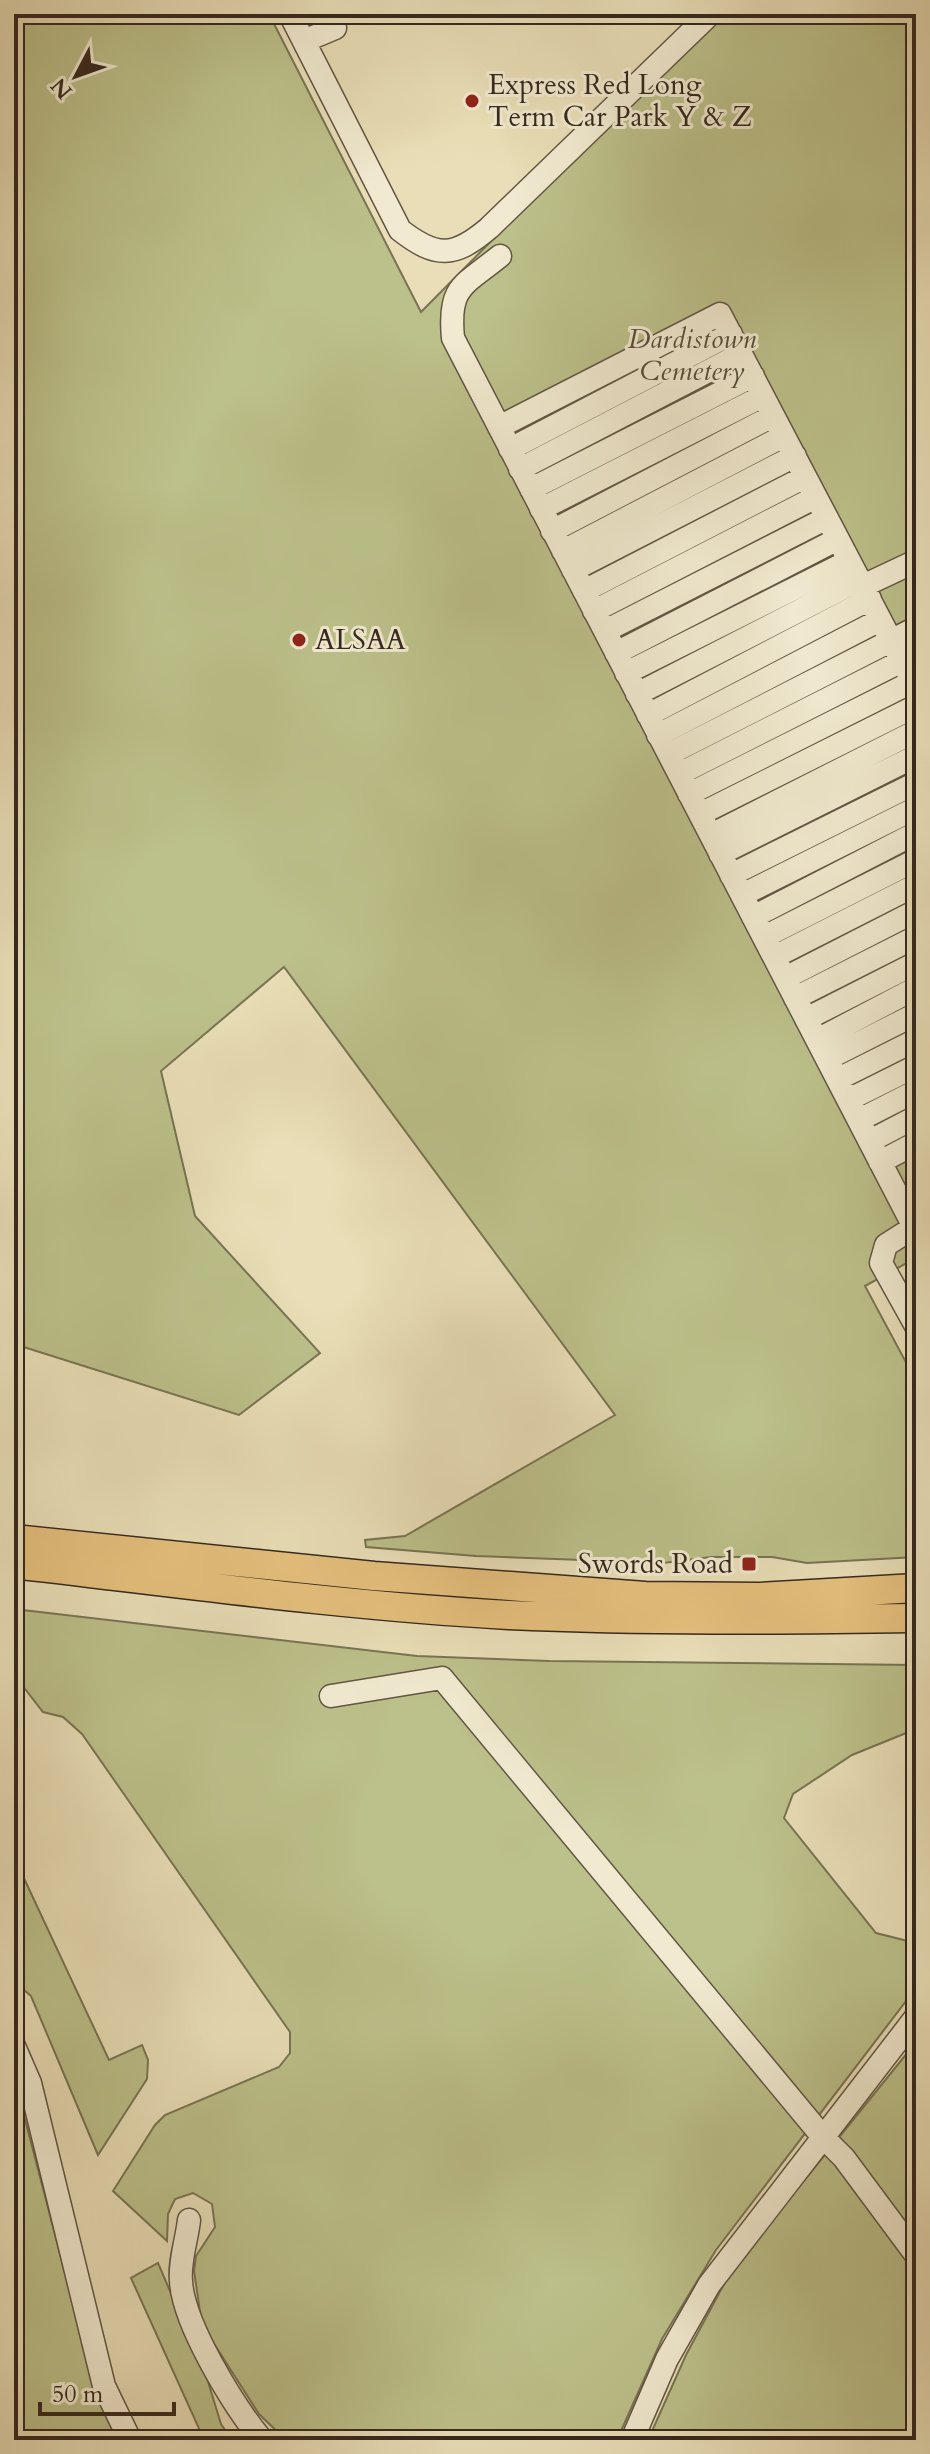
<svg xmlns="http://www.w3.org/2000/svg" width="930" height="2454" viewBox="0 0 930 2454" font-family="Cardo,serif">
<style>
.green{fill:#bcc08a;stroke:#787454;stroke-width:2}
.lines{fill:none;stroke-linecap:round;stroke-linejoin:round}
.minor-casing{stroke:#625645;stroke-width:25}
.major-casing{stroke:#35281f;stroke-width:31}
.minor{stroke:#f1ead0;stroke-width:22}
.major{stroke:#e4bf7c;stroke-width:28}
.poi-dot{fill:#8f2418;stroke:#f1ead0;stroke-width:3}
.labels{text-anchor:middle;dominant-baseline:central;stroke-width:6;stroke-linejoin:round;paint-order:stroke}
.poi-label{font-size:28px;fill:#35281f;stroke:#f1ead0;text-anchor:start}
.park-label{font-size:28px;font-style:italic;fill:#574e3a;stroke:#f1ead0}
</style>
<rect width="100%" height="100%" fill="#e9deb7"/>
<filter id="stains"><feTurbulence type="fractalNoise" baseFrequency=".0025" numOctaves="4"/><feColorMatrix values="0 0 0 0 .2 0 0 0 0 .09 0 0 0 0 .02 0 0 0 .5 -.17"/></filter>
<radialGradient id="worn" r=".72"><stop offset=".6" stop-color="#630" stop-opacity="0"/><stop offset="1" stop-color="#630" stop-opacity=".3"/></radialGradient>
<!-- green -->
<path class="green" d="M14 14H269L421 312 716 14H916V1258L865 1286 916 1381V1557L807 1563 772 1557H711L663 1563 476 1556 366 1547 365 1540 405 1536 615 1415 284 967 161 1071 195 1216 320 1353 239 1415 14 1344Z
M14 1609 417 1656 549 1661 916 1665V1729L852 1755 793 1794 784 1818 876 1933 916 1943V1988L716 2250 662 2339 617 2440H286L259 2414 202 2325 194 2271 196 2256 215 2227 212 2204 193 2193 175 2199 168 2214 167 2241 113 2191 155 2125 165 2115 279 2067 290 2053V2032L82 1734 63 1717 43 1712 22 1685 14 1690Z
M14 1857 109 2060 142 2045 148 2060 147 2079 98 2155 31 1996 14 1981Z
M916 2042V2440H648L686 2355 731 2271Z
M14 2077 95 2388 117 2440H22L18 2288 14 2272Z
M158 2263 206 2375 221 2424 232 2440H206L201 2433 131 2278Z"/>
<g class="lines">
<defs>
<path id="minor" d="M290 14 400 230C436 258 454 258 489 228L710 14
M304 41 335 28
M500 256C463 286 448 286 453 338L914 1227
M499 427 720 314 916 688
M510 449 731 334
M520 469 741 354
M531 489 753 376
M541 509 763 396
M552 531 773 416
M563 551 784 436
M573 570 795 456
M863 586 916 561
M584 591 805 477
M594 611 816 497
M605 631 827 518
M616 653 838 539
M626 673 849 561
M637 694 859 580
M648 715 870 599
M658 735 880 620
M669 754 916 628
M679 774 902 661
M689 794 916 680
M700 814 916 706
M711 835 916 731
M720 854 916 756
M731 875 916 783
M742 895 916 808
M753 917 916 833
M764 937 916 860
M774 957 916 885
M785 978 916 911
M795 998 916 937
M806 1019 916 963
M817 1040 916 988
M827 1059 916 1014
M838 1079 916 1040
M848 1100 916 1066
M859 1120 916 1091
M870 1141 916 1117
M880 1162 916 1143
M916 1226 886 1245 881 1263 916 1326
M331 1696 442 1678 822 2136 844 2158 916 2255
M14 2046 30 2083 104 2386 130 2440
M189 2220C187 2239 179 2262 181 2281 183 2324 235 2408 262 2440
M632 2440 667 2359 709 2285 916 2017"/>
<path id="major" d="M14 1539 374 1576 645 1596 760 1597 916 1588
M14 1564C179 1583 344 1606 509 1615 645 1621 780 1620 916 1618"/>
</defs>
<!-- minor casing -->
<use href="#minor" class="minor-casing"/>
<!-- major casing -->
<use href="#major" class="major-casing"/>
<!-- minor -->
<use href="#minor" class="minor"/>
<!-- major -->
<use href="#major" class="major"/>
</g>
<!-- markers -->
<g class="poi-dot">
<circle cx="472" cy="101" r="8"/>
<circle cx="299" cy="640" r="8"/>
<rect x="741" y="1556" width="16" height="16" rx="4"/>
</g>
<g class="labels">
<!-- poi labels -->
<g class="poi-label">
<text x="488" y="85">Express Red Long<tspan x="488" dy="32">Term Car Park Y &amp; Z</tspan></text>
<text x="315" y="640">ALSAA</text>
<text x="733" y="1564" text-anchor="end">Swords Road</text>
</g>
<!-- park labels -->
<g class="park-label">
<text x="692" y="339">Dardistown<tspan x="692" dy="32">Cemetery</tspan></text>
</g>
</g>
<!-- margin -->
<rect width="930" height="2454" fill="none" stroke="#e9deb7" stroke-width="48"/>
<rect x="16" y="16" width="898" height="2422" fill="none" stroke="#35281f" stroke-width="4"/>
<rect x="24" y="24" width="882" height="2406" fill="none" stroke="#35281f" stroke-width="2"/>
<!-- north arrow -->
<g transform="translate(76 76) rotate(229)" stroke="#f1ead0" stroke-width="6" paint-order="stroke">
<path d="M0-6L14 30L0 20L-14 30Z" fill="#35281f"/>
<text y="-12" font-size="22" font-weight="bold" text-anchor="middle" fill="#35281f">N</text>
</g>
<!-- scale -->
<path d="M40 2402v12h134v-12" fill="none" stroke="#35281f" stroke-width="4"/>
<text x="52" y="2402" font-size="24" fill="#35281f" stroke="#f1ead0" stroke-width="6" paint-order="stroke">50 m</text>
<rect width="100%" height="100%" filter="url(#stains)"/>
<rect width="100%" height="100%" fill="url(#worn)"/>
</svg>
